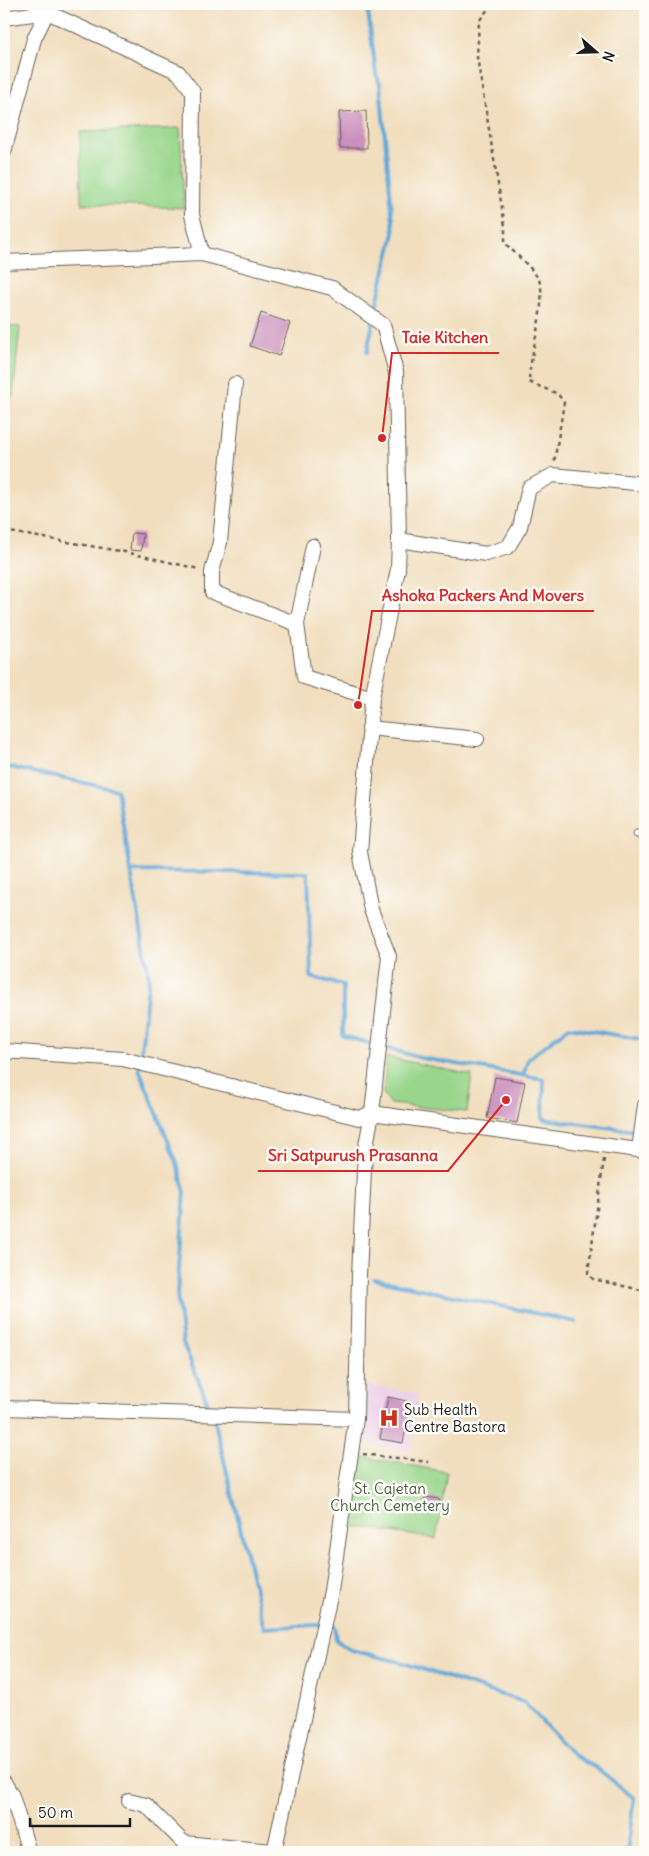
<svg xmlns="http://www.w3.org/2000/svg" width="649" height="1856" viewBox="0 0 649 1856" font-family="Delius,sans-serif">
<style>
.built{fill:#edd1e9}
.green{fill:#99d68b;stroke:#5a7954}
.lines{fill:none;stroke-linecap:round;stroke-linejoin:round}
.stream{stroke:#62a8d8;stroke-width:4}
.building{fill:#ca90be}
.lane-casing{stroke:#676055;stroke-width:9}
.street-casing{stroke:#676055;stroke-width:16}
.path{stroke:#676055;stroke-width:2.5;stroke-dasharray:4 4;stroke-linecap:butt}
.lane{stroke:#fff;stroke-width:7}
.street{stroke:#fff;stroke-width:14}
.labels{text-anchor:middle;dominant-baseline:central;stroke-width:5;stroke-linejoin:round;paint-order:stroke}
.poi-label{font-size:15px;fill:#1c1c1c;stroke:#fdfcf7;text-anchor:start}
.park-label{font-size:15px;fill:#485d43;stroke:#fdfcf7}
.leader{fill:none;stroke:#d62828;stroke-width:2}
.callout-dot{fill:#d62828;stroke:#fdfcf7;stroke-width:2}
.callout-label{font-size:16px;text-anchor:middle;font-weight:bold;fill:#d62828;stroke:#fdfcf7;stroke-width:5;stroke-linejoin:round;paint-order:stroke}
</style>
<rect width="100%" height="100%" fill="#fdfcf7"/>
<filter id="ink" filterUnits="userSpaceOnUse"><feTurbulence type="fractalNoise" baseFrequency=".02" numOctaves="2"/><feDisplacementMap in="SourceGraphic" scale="10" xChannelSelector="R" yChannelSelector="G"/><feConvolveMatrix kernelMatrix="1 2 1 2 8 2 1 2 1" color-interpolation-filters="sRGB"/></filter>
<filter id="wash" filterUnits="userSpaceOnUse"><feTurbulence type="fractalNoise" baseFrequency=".0096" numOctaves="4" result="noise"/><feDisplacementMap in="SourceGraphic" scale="20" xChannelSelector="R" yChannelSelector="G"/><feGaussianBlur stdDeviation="1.12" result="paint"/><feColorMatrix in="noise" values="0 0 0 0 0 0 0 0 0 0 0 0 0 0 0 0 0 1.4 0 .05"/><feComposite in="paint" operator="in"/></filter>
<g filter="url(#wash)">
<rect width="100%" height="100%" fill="#f1debe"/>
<!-- built -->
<path class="built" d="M365 1384 418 1394 410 1451 366 1443Z"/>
<!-- green -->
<path class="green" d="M180 128 184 208 81 204 80 132Z
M4 326 20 327 13 396 4 395Z
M387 1057 472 1075 467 1112 390 1104 383 1093Z
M359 1456 447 1472 436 1539 347 1525Z"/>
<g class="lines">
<!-- stream -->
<path class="stream" d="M367 4 376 74 380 84 394 233 374 315
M367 352 373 322
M4 766 117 790 149 976 139 1069 177 1163 185 1192 177 1294 183 1343 211 1411
M131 871 308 873 311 977 343 985V1036L376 1045
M383 1047 421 1058 544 1079 543 1119 638 1131
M523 1076 528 1059 569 1027 645 1040
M374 1279 576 1322
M214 1418 264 1628 334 1624 336 1640 351 1650 400 1662 524 1702 573 1755 598 1769 634 1798 627 1852"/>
</g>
<g id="blocks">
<!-- building -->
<path class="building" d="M366 111 367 148H340L339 112Z
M261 313 290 323 279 356 250 346Z
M132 533 143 534 141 551 130 550Z
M495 1077 525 1082 517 1123 487 1118Z
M388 1397 411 1402 403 1443 380 1439Z
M425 1497 439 1499 438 1510 423 1508Z"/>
</g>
</g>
<g filter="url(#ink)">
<use href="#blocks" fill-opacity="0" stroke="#676055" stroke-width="1"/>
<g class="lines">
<defs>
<path id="lane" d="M637 834 645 835"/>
<path id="street" d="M48 4 47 12 178 72 193 92 192 215 202 254 332 288 383 325 396 372 399 540 398 569 372 698 360 852 371 910 389 956 372 1113 365 1151 359 1275 356 1419 331 1591 274 1852
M4 18 47 12
M4 152 34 39 47 12
M4 262 202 254
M235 384 220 542 212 572V592L297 624 304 677 372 698
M399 540 486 554 508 547 520 527 529 488 553 475 645 484
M297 624 313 546
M369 728 477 739
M4 1051 123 1059 359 1118 372 1113 645 1151
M639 1150 645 1105
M4 1408 356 1419
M4 1782 12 1796 29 1852
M129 1801 146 1805 184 1843 274 1851"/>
</defs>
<!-- lane casing -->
<use href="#lane" class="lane-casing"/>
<!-- street casing -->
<use href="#street" class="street-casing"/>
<!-- path -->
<path class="path" d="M492 4 479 21 477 57 505 226V243C515 254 532 267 539 280 548 302 529 355 529 382L558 394 564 403 554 463
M4 531 125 552 199 569
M643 798 645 800
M604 1159 588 1273 593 1279 645 1291
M363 1454 429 1462"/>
<!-- lane -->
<use href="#lane" class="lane"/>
<!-- street -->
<use href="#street" class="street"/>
</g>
</g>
<!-- icons -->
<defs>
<symbol id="hospital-bare" viewBox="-9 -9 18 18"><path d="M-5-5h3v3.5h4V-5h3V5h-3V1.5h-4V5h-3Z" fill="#c8321e" stroke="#fdfcf7" stroke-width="2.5" paint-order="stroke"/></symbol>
</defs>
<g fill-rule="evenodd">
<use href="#hospital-bare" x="375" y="1404" width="28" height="28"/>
</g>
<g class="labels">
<!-- poi labels -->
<g class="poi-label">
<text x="404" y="1409">Sub Health<tspan x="404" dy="17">Centre Bastora</tspan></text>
</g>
<!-- park labels -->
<g class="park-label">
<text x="390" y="1488">St. Cajetan<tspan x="390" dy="17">Church Cemetery</tspan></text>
</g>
</g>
<!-- callouts -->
<path class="leader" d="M382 438L392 353H499M358 705L372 611H594M506 1100L448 1171H258"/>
<g class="callout-dot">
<circle cx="382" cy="438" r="5"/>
<circle cx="358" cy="705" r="5"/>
<circle cx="506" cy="1100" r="5"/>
</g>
<g class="callout-label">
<text x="445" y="343">Taie Kitchen</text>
<text x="483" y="601">Ashoka Packers And Movers</text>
<text x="353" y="1161">Sri Satpurush Prasanna</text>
</g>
<!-- margin -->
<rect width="649" height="1856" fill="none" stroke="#fdfcf7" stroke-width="20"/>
<!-- north arrow -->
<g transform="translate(596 52) rotate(110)" stroke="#fdfcf7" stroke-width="4" paint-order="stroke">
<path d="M0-4L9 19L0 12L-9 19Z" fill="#1c1c1c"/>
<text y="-8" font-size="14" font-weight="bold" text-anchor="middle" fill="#1c1c1c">N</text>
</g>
<!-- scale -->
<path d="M30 1818v8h100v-8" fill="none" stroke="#1c1c1c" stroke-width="2.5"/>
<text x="38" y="1818" font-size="15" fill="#1c1c1c" stroke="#fdfcf7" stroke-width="4" paint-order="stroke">50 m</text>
</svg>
